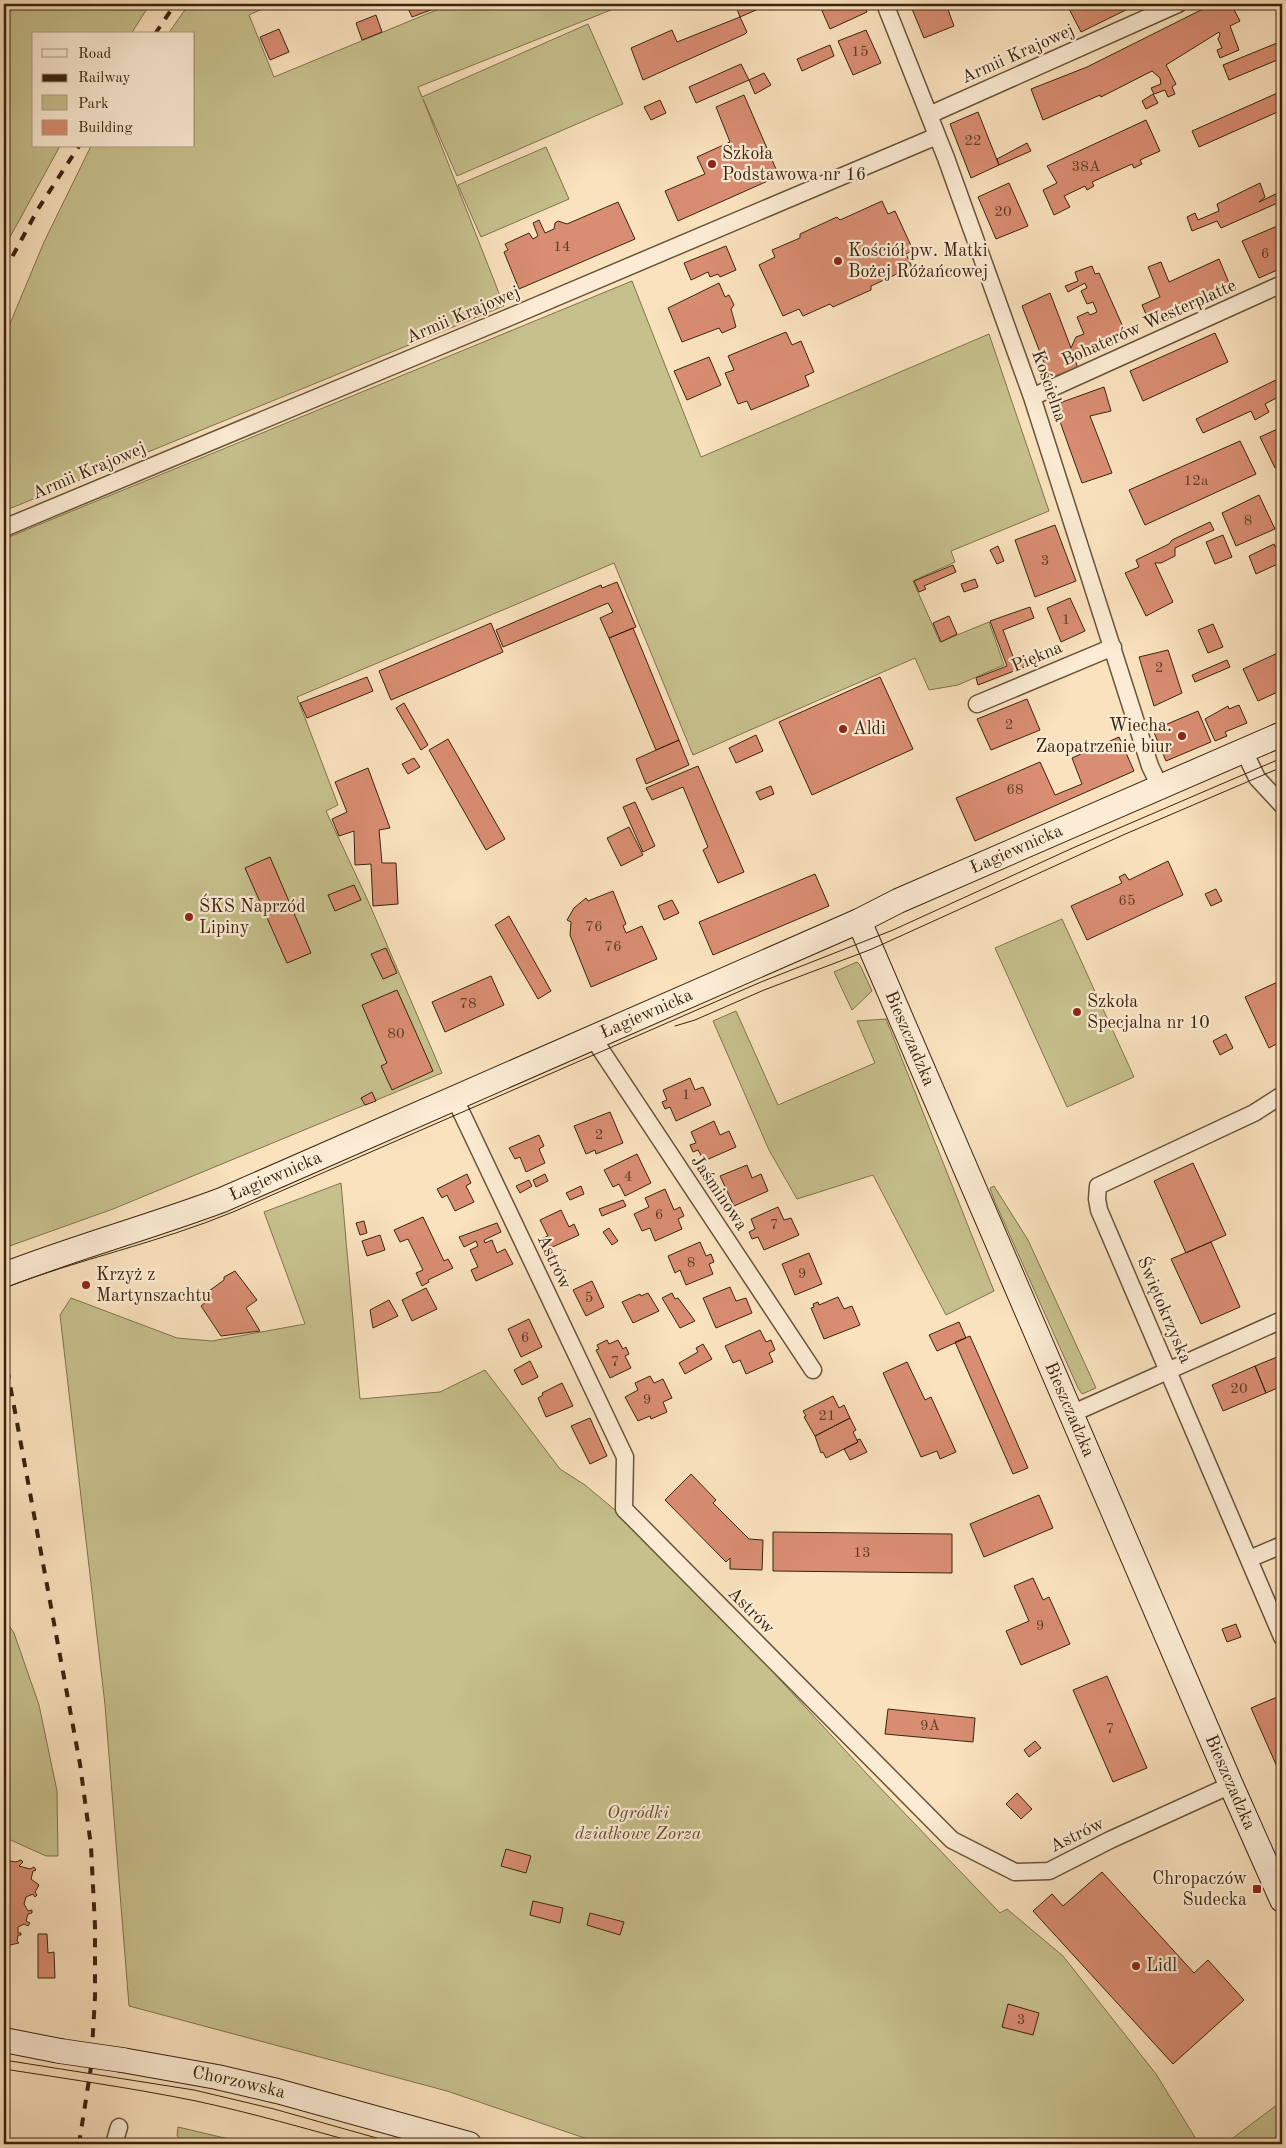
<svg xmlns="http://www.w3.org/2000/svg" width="1286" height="2148" viewBox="0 0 1286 2148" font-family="'Old Standard TT',serif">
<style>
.green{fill:#c6c08c;stroke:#80724d}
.building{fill:#d98d72;stroke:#39240e}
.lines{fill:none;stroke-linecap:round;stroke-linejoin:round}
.street-casing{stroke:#69543a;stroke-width:19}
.secondary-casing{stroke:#39240e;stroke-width:26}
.street{stroke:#fcecd5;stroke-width:16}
.secondary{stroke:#fcecd5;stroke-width:24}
.tram{stroke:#39240e;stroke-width:1}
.rail{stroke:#39240e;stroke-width:4;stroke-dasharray:9 9;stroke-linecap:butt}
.secondary-bridge-casing{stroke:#39240e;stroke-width:26;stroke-linecap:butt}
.secondary-bridge{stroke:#fcecd5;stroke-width:24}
.poi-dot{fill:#8f2418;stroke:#fcecd5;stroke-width:2}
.labels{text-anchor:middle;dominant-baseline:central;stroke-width:4.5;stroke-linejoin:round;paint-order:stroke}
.number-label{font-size:15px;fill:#613e27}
.street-label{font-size:18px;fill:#39240e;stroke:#fcecd5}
.poi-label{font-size:18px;fill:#39240e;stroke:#fcecd5;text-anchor:start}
.park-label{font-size:18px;font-style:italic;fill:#5c4b2e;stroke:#fcecd5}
</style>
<rect width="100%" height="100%" fill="#fae2be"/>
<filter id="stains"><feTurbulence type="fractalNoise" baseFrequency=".004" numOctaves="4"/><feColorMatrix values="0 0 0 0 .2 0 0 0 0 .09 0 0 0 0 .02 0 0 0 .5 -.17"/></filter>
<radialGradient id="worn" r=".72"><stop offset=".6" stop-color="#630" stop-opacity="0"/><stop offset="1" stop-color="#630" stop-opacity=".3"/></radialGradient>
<!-- green -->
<path class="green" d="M4 4H150L131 34H34V146H60L4 248Z
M189 4H273L249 15 274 77 451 4H626L418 87 422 97 588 24 623 104 457 176 423 99 504 306 4 511V338L44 242 91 146H194V34H168Z
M546 147 569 199 481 237 458 185Z
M632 281 701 457 989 334 1049 511 951 551 955 562 913 581 940 642 989 622 1004 665 958 685 929 690 915 658 693 755 614 563 297 697 338 805 326 811 369 903 442 1073 113 1209 4 1248V539Z
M1062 919 1134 1077 1067 1107 995 948Z
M857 962 860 965 872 991 852 1010 834 972Z
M736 1011 778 1105 875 1063 857 1021 886 1019 994 1291 946 1315 873 1175 797 1199 769 1150 713 1021Z
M341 1183 360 1399 440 1392 485 1370 560 1469 585 1485 651 1540 868 1775 1000 1913 1007 1909 1063 1956 1156 2074 1199 2144H602L447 2091 129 2006 105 1705 60 1315 71 1298 177 1338 212 1341 305 1324 264 1212Z
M994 1186 1028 1240 1096 1388 1082 1394 1078 1388 995 1202 990 1188Z
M4 1618 14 1633 39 1705 57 1791 58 1856H46L4 1837Z
M1282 2101V2144H1225Z
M178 2127 250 2144H186L177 2136Z"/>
<!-- building -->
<path class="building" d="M406 4H447L412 17Z
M735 4H770L740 17Z
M819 4H864L867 12 830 29Z
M910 4H946L954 26 924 38Z
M1069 4H1131L1132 7 1081 32 1067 5Z
M1213 4H1231L1240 21 1230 26 1239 50 1220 58 1217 50 1222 48 1218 39 1220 35 1219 32 1166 65 1176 84 1172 87 1175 94 1168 97 1165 90 1154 94 1151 88 1161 84 1160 78 1152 71 1101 97 1100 95 1043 120 1031 89 1087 67Z
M376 15 382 32 362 40 356 23Z
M740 17 747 32 745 34 643 80 631 48 672 30 677 42Z
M279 29 289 52 270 60 260 37Z
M866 30 881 63 853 75 838 41Z
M1282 41V58L1229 80 1223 65Z
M830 45 834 56 802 71 797 59Z
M741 64 749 80 696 103 689 87Z
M764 73 771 85 755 94 749 80Z
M1282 91V110L1199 147 1192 131Z
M1153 94 1158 103 1146 109 1142 101Z
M744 95 779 176 678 221 665 191 705 174 697 157 730 142 716 107Z
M660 100 666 113 651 120 644 107Z
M978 112 999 165 971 178 950 124Z
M1146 120 1160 151 1140 160 1142 164 1134 168 1132 164 1092 182 1094 186 1087 190 1085 186 1064 196 1070 207 1054 215 1043 190 1057 183 1047 166Z
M1027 143 1031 151 999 165 997 159Z
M1009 183 1028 226 996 239 978 197Z
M1260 183 1265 197 1259 202 1282 191V201L1221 228 1217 221 1192 231 1187 217 1195 213 1198 220 1219 211 1217 204Z
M882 201 888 214 895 211 913 250 906 254 912 267 871 286V290L833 307 830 304 803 316 799 309 783 316 759 265 775 257 772 250 800 238V234L837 217 840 220Z
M618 202 635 239 519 289 504 252 508 250 505 244 529 233 533 239 538 236 533 223 539 220 545 233 554 229 555 223 558 221 567 224Z
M1282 224V268L1259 278 1242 241Z
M726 246 736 270 720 277 718 274 710 277 708 272 691 280 684 263Z
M1219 259 1232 290 1151 326 1142 305 1160 297 1148 267 1161 262 1169 282Z
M1092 266 1095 274 1099 273 1127 336 1075 360 1078 368 1050 378 1022 306 1050 293 1071 348 1076 337 1084 334 1077 317 1088 312 1090 315 1097 312 1093 302 1087 304 1081 291 1087 288 1085 283 1068 292 1065 286 1078 281 1075 272Z
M719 283 725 297 729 295 734 305 731 309 736 327 722 333 719 328 682 342 668 308Z
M786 332 792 345 801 341 814 372 805 376 809 386 751 410 747 401 738 404 725 373 734 370 728 356Z
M1215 333 1228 362 1143 401 1130 371Z
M709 357 721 385 687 400 674 371Z
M1282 377V395L1265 404 1269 412 1255 420 1251 411 1203 433 1196 419Z
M1104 387 1111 411 1090 416 1112 473 1082 483 1054 405Z
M1282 427V465L1275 468 1260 437Z
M1240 441 1256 474 1145 525 1129 490Z
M1259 495 1275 529 1236 546 1222 513Z
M1210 522 1214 530 1175 548V556L1161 563H1155L1173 602 1146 616 1125 573 1139 567 1136 560 1169 544 1172 540Z
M1055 525 1076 581 1035 597 1015 540Z
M1223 535 1232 557 1215 564 1206 542Z
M1282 540V562L1256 574 1249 556 1274 544 1275 547 1282 544 1280 541Z
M998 546 1004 561 997 564 990 550Z
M953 565 956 572 924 586 926 589 919 592 914 581Z
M975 579 978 587 964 592 961 584Z
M617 582 636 627 609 638 600 618 613 612 608 603 503 647 496 630 601 585 602 588Z
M1070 598 1085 631 1061 642 1047 608Z
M1030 607 1034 618 1003 630 1015 662 1024 659 1027 666 978 685 976 678 1007 666 990 621Z
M949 616 957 634 941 642 933 623Z
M491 623 503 652 391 700 379 671Z
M1213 624 1223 647 1208 653 1198 630Z
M633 628 679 740 656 750 609 638Z
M1168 650 1182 693 1154 706 1139 657Z
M1282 651V690L1258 701 1243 669Z
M1227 660 1230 667 1195 682 1192 675Z
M367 677 373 691 307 718 300 703Z
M880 677 913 749 812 795 779 722Z
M1027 699 1040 730 991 750 977 719Z
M404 703 428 745 421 750 396 708Z
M1239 705 1247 723 1225 732 1227 736 1215 741 1205 719 1228 706 1229 709Z
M1198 711 1211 742 1166 761 1153 730Z
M756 735 763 751 736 763 729 748Z
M1119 737 1134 771 975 841 956 798 1040 762 1055 795 1082 784 1072 758Z
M448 739 505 839 486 850 429 750Z
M679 740 689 765 646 784 636 759Z
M414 758 420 767 408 774 402 764Z
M698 766 744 872 718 883 703 850 708 847 683 787 652 800 646 788Z
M368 768 390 828 379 830 382 863H396L398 904 373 906 371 864 355 865 354 831 339 836 332 819 347 812 335 782Z
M771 786 774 794 760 800 756 792Z
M635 802 655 846 643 852 623 807Z
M629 827 643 855 621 866 607 838Z
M270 857 311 953 287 963 245 868Z
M1168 861 1183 895 1087 940 1071 906 1122 883 1119 877 1125 874 1129 880Z
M815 874 829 906 713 955 699 922Z
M354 885 361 900 335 911 328 895Z
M1216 889 1222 901 1211 906 1205 894Z
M613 891 626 924 623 926 626 933 642 926 657 959 591 987 570 935 571 922 567 920 574 908 586 898 588 901Z
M672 900 679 913 664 920 658 906Z
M509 916 551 991 538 999 495 925Z
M386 948 397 973 383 979 371 954Z
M491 976 504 1005 445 1032 432 1002Z
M1282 980V1041L1269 1048 1245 997Z
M397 990 433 1071 392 1090 381 1066 387 1063 362 1005Z
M1226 1034 1233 1048 1220 1055 1213 1041Z
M690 1078 695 1090 703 1087 711 1105 676 1121 670 1107 665 1109 662 1102 667 1100 663 1090Z
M372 1092 376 1101 365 1105 361 1098Z
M610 1112 623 1143 596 1154 595 1150 586 1154 574 1126Z
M714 1121 720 1135 729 1131 736 1147 704 1161 698 1150 693 1152 690 1145 696 1143 691 1132Z
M539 1135 544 1146 539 1149 545 1163 526 1172 520 1157 515 1159 509 1148Z
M637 1154 651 1183 625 1196 619 1184 613 1187 604 1170Z
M1193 1163 1226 1235 1186 1253 1154 1181Z
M747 1165 752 1178 761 1174 768 1191 734 1206 720 1176Z
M467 1174 471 1183 466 1186 474 1202 455 1211 447 1195 442 1198 437 1189Z
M545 1174 548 1181 536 1187 533 1180Z
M529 1180 532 1186 520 1193 516 1186Z
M581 1186 584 1194 570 1200 566 1193Z
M665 1189 674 1210 680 1207 684 1216 678 1219 682 1229 655 1241 650 1228 642 1231 634 1214 649 1207 645 1198Z
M623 1200 626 1206 602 1216 599 1209Z
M778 1207 784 1220 791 1218 799 1235 764 1250 758 1237 752 1239 749 1232 755 1229 751 1219Z
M561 1210 569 1227 574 1224 579 1235 546 1250 541 1239 548 1236 540 1220Z
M423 1217 444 1261 448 1259 453 1268 428 1280 429 1282 422 1286 416 1273 423 1270 408 1239 400 1242 394 1230Z
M364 1221 367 1233 360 1235 356 1223Z
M497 1223 501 1232 484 1240 485 1243 492 1240 497 1253 505 1249 513 1264 476 1281 471 1270 478 1267 470 1250 478 1246 476 1241 464 1247 459 1237Z
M609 1228 618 1241 612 1245 603 1232Z
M380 1235 385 1250 367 1256 362 1241Z
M700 1242 706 1256 711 1254 714 1262 709 1264 713 1274 686 1285 680 1270 675 1273 668 1256Z
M1211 1242 1240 1307 1201 1324 1171 1259Z
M809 1253 822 1284 795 1295 782 1264Z
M235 1271 257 1300 246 1308 260 1331 221 1336 201 1306 212 1297 209 1291 224 1280V1277Z
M592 1281 604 1307 586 1316 573 1290Z
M730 1287 736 1301 746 1298 752 1313 716 1328 703 1298Z
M426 1288 437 1309 412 1321 402 1300Z
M648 1293 659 1311 633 1323 622 1302 640 1294 641 1296Z
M672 1293 675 1299 678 1298 695 1321 680 1328 662 1298Z
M838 1297 844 1309 852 1306 860 1325 824 1339 811 1308 814 1307 813 1304 818 1302 819 1305Z
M389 1300 398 1316 373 1328 370 1310Z
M529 1319 542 1347 521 1357 508 1329Z
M959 1322 966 1338 937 1351 929 1335Z
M760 1330 766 1342 771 1340 775 1350 769 1353 773 1362 746 1374 740 1360 733 1363 725 1346Z
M970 1336 1028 1468 1013 1474 955 1342Z
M607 1340 609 1344 618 1340 623 1349 626 1347 629 1354 625 1356 631 1368 610 1378 596 1350 599 1349 597 1345Z
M703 1344 712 1359 685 1374 679 1363 698 1352 696 1348Z
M1282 1355V1386L1266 1393 1255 1366Z
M530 1361 538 1377 522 1385 514 1370Z
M907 1362 925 1400 931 1397 956 1452 940 1459 937 1451 921 1457 883 1373Z
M1255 1366 1266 1393 1223 1411 1212 1385Z
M650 1376 654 1383 663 1379 672 1398 663 1402 667 1412 651 1419 650 1416 638 1421 625 1397 638 1390 635 1383Z
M562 1383 573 1406 546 1417 538 1398 543 1395 542 1393Z
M833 1396 839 1408 844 1405 850 1418 815 1436 804 1417 806 1416 803 1411Z
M590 1418 607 1456 590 1464 571 1426Z
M850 1418 856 1430 853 1432 858 1442 826 1458 823 1452 821 1453 815 1436Z
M860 1439 867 1452 850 1460 844 1449 858 1442 857 1440Z
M691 1474 716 1500 713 1503 749 1539 763 1540 762 1570 730 1569V1558L726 1562 665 1500Z
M1039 1495 1053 1528 984 1557 970 1524Z
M773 1532 952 1534V1573L773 1571Z
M1033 1578 1043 1600 1049 1597 1070 1644 1021 1665 1006 1631 1029 1621 1014 1586Z
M1236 1624 1241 1637 1227 1642 1222 1629Z
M1107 1676 1147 1768 1113 1782 1073 1690Z
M1282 1695V1778L1251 1708Z
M888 1709 975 1718 973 1742 885 1734Z
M1035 1741 1041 1748 1029 1757 1024 1750Z
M1017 1793 1032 1809 1021 1819 1006 1804Z
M506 1849 531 1856 526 1873 501 1866Z
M4 1860 16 1862 21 1860 23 1862 19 1866 30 1869 34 1867 36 1870 33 1871 31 1879 39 1885 35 1892 37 1895 35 1897 33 1894 26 1897 24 1904 28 1911 32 1910V1913L28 1914 26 1921 30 1923 28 1926 24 1924 18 1927V1933H21V1935H18L17 1941 19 1943 10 1945 9 1948 4 1943Z
M1102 1872 1194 1973 1208 1960 1244 2000 1173 2064 1033 1911 1052 1894 1063 1906Z
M533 1901 563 1908 560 1923 530 1915Z
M590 1913 624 1922 620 1935 587 1925Z
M38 1934H47L48 1953 54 1952 55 1978H38Z
M1008 2004 1039 2013 1033 2035 1002 2027Z"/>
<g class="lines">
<defs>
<path id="street" d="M885 4 946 158 1032 397 1150 766 1160 787
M929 115 1178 4
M1032 397 1282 284
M4 528 505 319 937 136
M977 704 1113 647
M1244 751 1257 778 1282 805
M593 1038 813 1370
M1282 1095 1254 1113 1098 1186 1097 1199 1099 1210 1282 1637
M455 1099 625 1457 624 1509 952 1840 1015 1872 1049 1871 1110 1840 1231 1785
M1071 1414 1282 1320
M1249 1559 1282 1545
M114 2144 119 2127"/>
<g id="secondary">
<path id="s1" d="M859 921 1231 1785 1282 1900"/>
<path id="s2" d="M4 1275C76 1247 150 1227 222 1200L859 921 898 901 1282 734"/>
<path d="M4 2040 60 2051"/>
<path id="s3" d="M122 2060 217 2077 277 2091 469 2144"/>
</g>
</defs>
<!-- street casing -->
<use href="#street" class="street-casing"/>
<!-- secondary casing -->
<use href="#secondary" class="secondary-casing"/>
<!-- street -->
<use href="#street" class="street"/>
<!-- secondary -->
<use href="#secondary" class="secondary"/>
<!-- tram -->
<path class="tram" d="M675 1026 695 1020 764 990 872 949 1123 835 1282 767
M4 1288C79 1259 158 1243 233 1212L761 982 893 930 1075 847 1282 758
M4 2060 194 2090 274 2109 398 2144
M4 2069C68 2079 132 2088 196 2101 252 2113 307 2129 362 2144"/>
<!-- rail -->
<path class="rail" d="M155 34 175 4
M4 272 38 209 79 146
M4 1352 80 1764 91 1846 95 1926V1997L91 2067 79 2144"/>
<defs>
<path id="secondary-bridge" d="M60 2051 122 2060"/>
</defs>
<!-- secondary-bridge casing -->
<use href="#secondary-bridge" class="secondary-bridge-casing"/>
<!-- secondary-bridge -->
<use href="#secondary-bridge" class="secondary-bridge"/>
</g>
<!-- markers -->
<g class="poi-dot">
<circle cx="712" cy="164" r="5"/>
<circle cx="838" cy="261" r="5"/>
<circle cx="843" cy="729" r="5"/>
<circle cx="1182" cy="736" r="5"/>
<circle cx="189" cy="917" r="5"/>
<circle cx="1077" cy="1012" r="5"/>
<circle cx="86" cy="1285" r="5"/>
<rect x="1252" y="1884" width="10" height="10" rx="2.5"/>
<circle cx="1136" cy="1966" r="5"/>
</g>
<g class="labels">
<!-- number labels -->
<g class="number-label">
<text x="860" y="52">15</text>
<text x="973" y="141">22</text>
<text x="1086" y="167">38A</text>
<text x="1003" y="212">20</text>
<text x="562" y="247">14</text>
<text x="1265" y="254">6</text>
<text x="1196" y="481">12a</text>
<text x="1248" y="521">8</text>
<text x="1045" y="561">3</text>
<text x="1066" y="620">1</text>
<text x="1159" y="668">2</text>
<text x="1009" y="725">2</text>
<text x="1015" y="790">68</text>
<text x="1127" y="901">65</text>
<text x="594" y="927">76</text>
<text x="613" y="947">76</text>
<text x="468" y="1004">78</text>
<text x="396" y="1034">80</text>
<text x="686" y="1095">1</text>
<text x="599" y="1135">2</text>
<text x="628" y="1177">4</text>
<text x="659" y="1215">6</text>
<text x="774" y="1225">7</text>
<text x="691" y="1263">8</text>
<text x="802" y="1274">9</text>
<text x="589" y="1298">5</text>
<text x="525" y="1338">6</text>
<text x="615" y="1362">7</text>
<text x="1239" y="1389">20</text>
<text x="647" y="1400">9</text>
<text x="827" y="1416">21</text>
<text x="862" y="1553">13</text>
<text x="1040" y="1626">9</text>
<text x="930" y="1726">9A</text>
<text x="1110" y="1729">7</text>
<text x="1021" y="2020">3</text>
</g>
<!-- street labels -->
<g class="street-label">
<text transform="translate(1018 54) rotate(-24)">Armii Krajowej</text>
<text transform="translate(463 315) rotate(-23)">Armii Krajowej</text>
<text transform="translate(1149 323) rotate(-24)">Bohaterów Westerplatte</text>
<text transform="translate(1049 386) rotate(71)">Kościelna</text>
<text transform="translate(89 471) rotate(-23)">Armii Krajowej</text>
<text transform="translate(1037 657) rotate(-23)">Piękna</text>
<text stroke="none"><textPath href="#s2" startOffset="1099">Łagiewnicka</textPath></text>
<text stroke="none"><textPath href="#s2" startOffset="694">Łagiewnicka</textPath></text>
<text stroke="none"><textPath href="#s1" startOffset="128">Bieszczadzka</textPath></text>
<text stroke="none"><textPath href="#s2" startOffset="289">Łagiewnicka</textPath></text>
<text transform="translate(719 1193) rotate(56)">Jaśminowa</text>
<text transform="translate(554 1262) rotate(65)">Astrów</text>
<text transform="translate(1164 1310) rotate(67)">Świętokrzyska</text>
<text stroke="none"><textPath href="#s1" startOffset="532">Bieszczadzka</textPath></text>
<text transform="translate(751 1611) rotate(45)">Astrów</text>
<text stroke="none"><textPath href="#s1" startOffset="938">Bieszczadzka</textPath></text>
<text transform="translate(1077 1835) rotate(-26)">Astrów</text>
<text stroke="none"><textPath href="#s3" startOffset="119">Chorzowska</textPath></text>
</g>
<!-- poi labels -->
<g class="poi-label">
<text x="722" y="154">Szkoła<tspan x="722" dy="21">Podstawowa nr 16</tspan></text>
<text x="848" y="251">Kościół pw. Matki<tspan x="848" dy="21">Bożej Różańcowej</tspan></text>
<text x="1172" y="726" text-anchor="end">Wiecha.<tspan x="1172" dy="21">Zaopatrzenie biur</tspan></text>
<text x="853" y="729">Aldi</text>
<text x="199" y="907">ŚKS Naprzód<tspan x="199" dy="21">Lipiny</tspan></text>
<text x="1087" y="1002">Szkoła<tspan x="1087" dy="21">Specjalna nr 10</tspan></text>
<text x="96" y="1275">Krzyż z<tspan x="96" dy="21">Martynszachtu</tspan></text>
<text x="1247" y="1879" text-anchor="end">Chropaczów<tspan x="1247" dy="21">Sudecka</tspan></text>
<text x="1146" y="1966">Lidl</text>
</g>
<!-- park labels -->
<g class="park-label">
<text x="638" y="1813">Ogródki<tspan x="638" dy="21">działkowe Zorza</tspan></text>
</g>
</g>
<!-- margin -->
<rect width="1286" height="2148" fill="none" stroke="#fae2be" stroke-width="20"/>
<rect x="5" y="5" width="1276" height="2138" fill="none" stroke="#39240e" stroke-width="2.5"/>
<rect x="10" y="10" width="1266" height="2128" fill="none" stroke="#39240e"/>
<!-- legend -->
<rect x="32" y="32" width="162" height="115" fill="#fcecd5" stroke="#ae9c85"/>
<rect x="42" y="49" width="25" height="8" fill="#fcecd5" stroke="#ae9c85"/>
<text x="78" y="58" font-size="15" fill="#39240e">Road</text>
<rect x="42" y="74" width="25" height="8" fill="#39240e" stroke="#ae9c85"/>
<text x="78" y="82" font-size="15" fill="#39240e">Railway</text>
<rect x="42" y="95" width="25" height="15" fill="#c6c08c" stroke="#ae9c85"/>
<text x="78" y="108" font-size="15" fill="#39240e">Park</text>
<rect x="42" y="120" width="25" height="15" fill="#d98d72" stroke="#ae9c85"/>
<text x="78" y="132" font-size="15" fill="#39240e">Building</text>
<rect width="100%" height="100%" filter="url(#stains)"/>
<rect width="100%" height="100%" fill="url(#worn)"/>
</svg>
